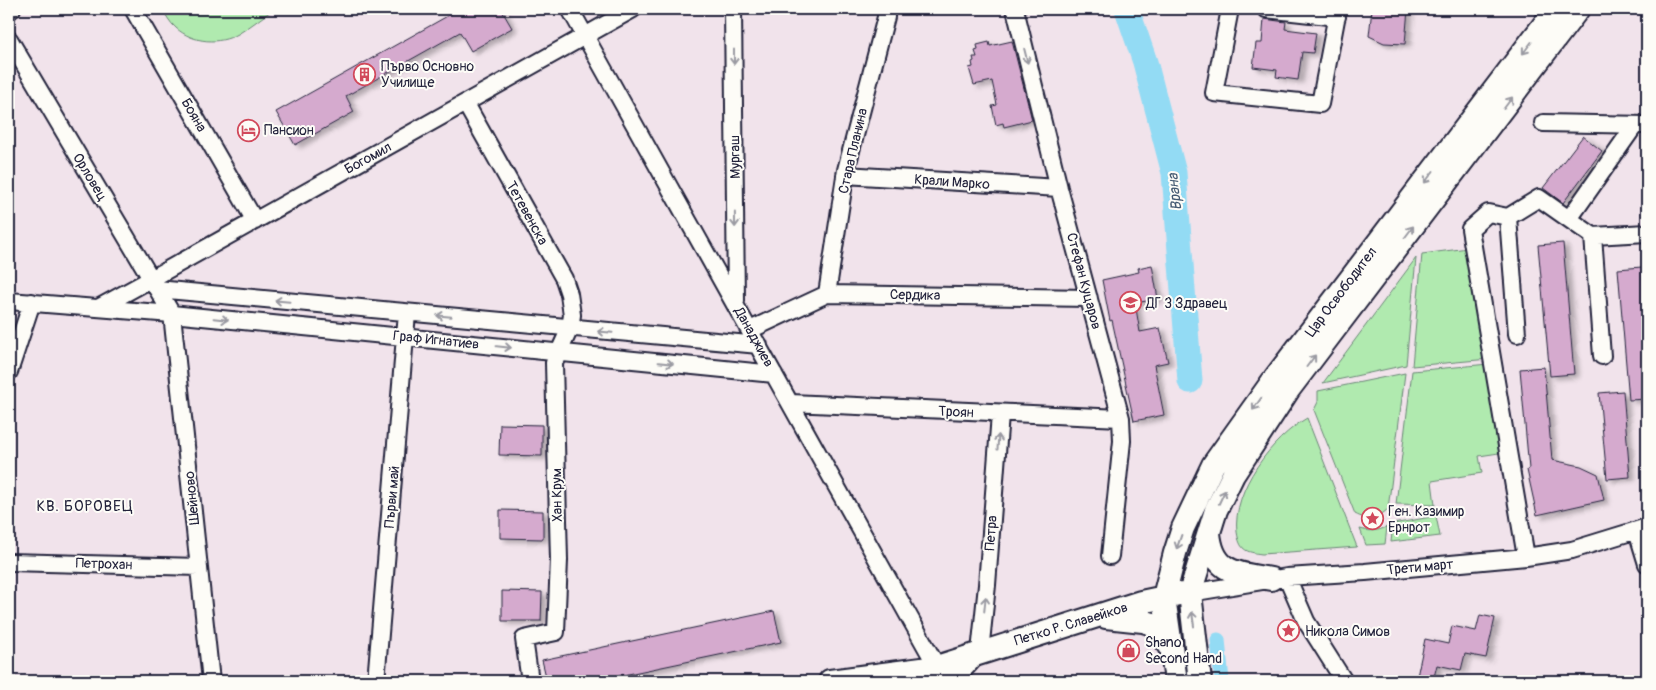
<svg xmlns="http://www.w3.org/2000/svg" width="1656" height="690" viewBox="0 0 1656 690" font-family="Pangolin,sans-serif">
<style>
.green{fill:#b0eaaf;stroke:#698675}
.lines{fill:none;stroke-linecap:round;stroke-linejoin:round}
.canal{stroke:#93dbf4;stroke-width:15}
.river{stroke:#93dbf4;stroke-width:25}
.building{fill:#d5aace;stroke:#22223b;filter:url(#shadow)}
.street-casing{stroke:#22223b;stroke-width:20}
.secondary-casing{stroke:#22223b;stroke-width:26}
.street{stroke:#fdfcf7;stroke-width:16}
.secondary{stroke:#fdfcf7;stroke-width:22}
.oneway{stroke:#9a9aa2}
.labels{text-anchor:middle;dominant-baseline:central;stroke-width:4;stroke-linejoin:round;paint-order:stroke}
.poi-label{font-size:14px;fill:#22223b;stroke:#fdfcf7;text-anchor:start}
.street-label{font-size:14px;fill:#22223b;stroke:#fdfcf7}
.water-label{font-size:15px;font-style:italic;fill:#445a72;stroke:#fdfcf7}
.neighbourhood-label{font-size:15px;letter-spacing:1px;fill:#22223b;stroke:#fdfcf7}
</style>
<defs>
<filter id="shadow"><feDropShadow dx="5" dy="3" stdDeviation="2.5" flood-color="#0004"/></filter>
</defs>
<rect width="100%" height="100%" fill="#f1e3eb"/>
<filter id="ink" filterUnits="userSpaceOnUse"><feTurbulence type="fractalNoise" baseFrequency=".02" numOctaves="2"/><feDisplacementMap in="SourceGraphic" scale="10" xChannelSelector="R" yChannelSelector="G"/><feConvolveMatrix kernelMatrix="1 2 1 2 8 2 1 2 1" color-interpolation-filters="sRGB"/></filter>
<g filter="url(#ink)">
<!-- green -->
<path class="green" d="M162 9H274C262 17 250 27 238 34 219 45 193 43 176 28 170 23 166 15 162 9Z
M1468 248 1489 359 1412 366 1422 254Z
M1416 258 1406 365 1323 383Z
M1489 364 1499 453 1479 456 1482 473 1432 481 1435 505 1396 504 1412 371Z
M1405 373 1388 509C1377 519 1368 521 1355 514L1314 410 1318 402V391Z
M1307 418 1357 547 1262 554C1245 552 1240 550 1237 532 1232 490 1272 438 1307 418Z
M1436 516 1440 536 1391 542 1393 524Z
M1387 527 1385 544 1366 545 1360 529C1371 532 1377 531 1387 527Z"/>
<g class="lines">
<!-- canal -->
<path class="canal" d="M1218 640 1222 681"/>
<!-- river -->
<path class="river" d="M1127 9 1145 62 1174 173 1190 381"/>
</g>
<!-- building -->
<path class="building" d="M460 9H501L512 28 471 51 460 32 346 96 354 112 295 145 276 112Z
M1372 9H1408L1405 44 1384 43 1369 36Z
M1264 19 1286 22 1285 29 1316 33 1313 53 1302 52 1298 80 1276 77 1277 70 1253 67 1256 43H1262Z
M1012 41 1032 120 1004 127 1003 123 996 125 992 106 997 105 992 81 974 85 969 68 973 67 972 62 974 61 973 57H977L975 51 978 50 977 45 989 42 990 46Z
M1583 136 1602 151 1563 203 1543 188Z
M1563 243 1574 374 1550 376 1538 245Z
M1152 265 1158 299 1135 303 1140 332 1160 328 1168 362 1154 365 1164 415 1134 421 1112 320 1110 321 1102 280 1139 272 1138 268Z
M1642 267 1647 330V399L1629 400 1618 269Z
M1544 367 1552 460 1581 466 1598 474 1604 500 1537 515 1527 470 1529 469 1520 369Z
M1623 391 1630 477 1607 479 1599 393Z
M500 424 542 425V456L499 455Z
M500 510 543 511V539L500 538Z
M502 591 542 592 541 621H502Z
M774 611 781 642 595 681H547L542 660Z
M1480 615 1495 618 1486 658 1465 654 1461 670 1437 665 1433 681H1416L1425 639 1448 644 1452 626 1476 631Z"/>
<g class="lines">
<defs>
<path id="street" d="M133 9 255 221
M570 9 945 681
M733 9 736 301
M1015 9 1059 188 1121 418 1122 441 1110 556
M1230 9 1214 93 1320 104 1338 9
M1266 9 1337 17
M9 11 12 9
M9 39 172 314 211 681
M466 104 564 279 569 294 572 315 570 328 554 363 559 560 556 632 524 639 530 681
M1543 123 1647 125
M845 175 1059 188
M1508 217 1517 334
M1569 219 1635 125
M1593 236 1602 356
M157 289 759 345
M827 294 846 170 886 17V9
M9 301 172 314 774 374
M98 308 151 279 633 9
M750 330 827 294 1089 298
M9 372 32 302
M791 403 1121 418
M1637 531 1647 564
M1526 557 1470 229 1488 213 1508 217 1539 198 1593 236 1647 233
M9 562 199 567
M1287 577 1306 621 1344 681
M1190 593 1287 577 1365 572 1526 557 1572 550 1647 527
M376 681 407 313
M954 681 980 652 987 585 1000 414"/>
<path id="secondary" d="M1209 533C1213 574 1237 573 1271 579
M1106 617 1143 621 1153 624 1170 646
M830 681 937 667 1141 602 1179 594
M1176 681 1164 597 1175 553 1183 528 1213 465 1275 378 1556 9
M1200 681 1190 593 1216 510 1233 475 1289 389 1578 9"/>
</defs>
<!-- street casing -->
<use href="#street" class="street-casing"/>
<!-- secondary casing -->
<use href="#secondary" class="secondary-casing"/>
<!-- street -->
<use href="#street" class="street"/>
<!-- secondary -->
<use href="#secondary" class="secondary"/>
</g>
<!-- one-way arrows -->
<defs><path id="oneway-shaft" d="M-6 0H5M1.5-3L5.5 0L1.5 3" fill="none" stroke-width="1.6" stroke-linecap="round" stroke-linejoin="round" transform="scale(1.25)"/></defs>
<g class="oneway">
<use href="#oneway-shaft" transform="translate(1527 48) rotate(127)"/>
<use href="#oneway-shaft" transform="translate(1026 56) rotate(76)"/>
<use href="#oneway-shaft" transform="translate(734 57) rotate(90)"/>
<use href="#oneway-shaft" transform="translate(1508 103) rotate(-53)"/>
<use href="#oneway-shaft" transform="translate(1429 177) rotate(127)"/>
<use href="#oneway-shaft" transform="translate(735 220) rotate(89)"/>
<use href="#oneway-shaft" transform="translate(1409 232) rotate(-53)"/>
<use href="#oneway-shaft" transform="translate(282 301) rotate(-175)"/>
<use href="#oneway-shaft" transform="translate(444 316) rotate(-175)"/>
<use href="#oneway-shaft" transform="translate(221 319) rotate(6)"/>
<use href="#oneway-shaft" transform="translate(605 332) rotate(-175)"/>
<use href="#oneway-shaft" transform="translate(504 347) rotate(6)"/>
<use href="#oneway-shaft" transform="translate(1311 361) rotate(-53)"/>
<use href="#oneway-shaft" transform="translate(666 363) rotate(6)"/>
<use href="#oneway-shaft" transform="translate(1257 404) rotate(125)"/>
<use href="#oneway-shaft" transform="translate(998 442) rotate(-86)"/>
<use href="#oneway-shaft" transform="translate(1222 497) rotate(-65)"/>
<use href="#oneway-shaft" transform="translate(1179 542) rotate(109)"/>
<use href="#oneway-shaft" transform="translate(985 604) rotate(-84)"/>
<use href="#oneway-shaft" transform="translate(1193 619) rotate(-98)"/>
</g>
</g>
<!-- icons -->
<defs>
<symbol id="building-ring" viewBox="-11 -11 22 22"><circle r="9.5" fill="#fdfcf7" stroke="#d1495b" stroke-width="1.5"/><path d="M-4-6H4V6H1V3H-1V6H-4ZM-2.5-4.3h1.7v1.8h-1.7ZM.8-4.3h1.7v1.8H.8ZM-2.5-1h1.7V.8h-1.7ZM.8-1h1.7V.8H.8Z" fill="#d1495b"/></symbol>
<symbol id="hotel-ring" viewBox="-11 -11 22 22"><circle r="9.5" fill="#fdfcf7" stroke="#d1495b" stroke-width="1.5"/><path d="M-6-4.5h1.5V1H6V5H4.5V3h-9V5H-6ZM-4 0a1.8 1.8 0 1 1 3.6 0ZM.5 0V-2.5h3Q6-2.5 6 0Z" fill="#d1495b"/></symbol>
<symbol id="school-ring" viewBox="-11 -11 22 22"><circle r="9.5" fill="#fdfcf7" stroke="#d1495b" stroke-width="1.5"/><path d="M0-5L7-2L0 1L-7-2ZM-4 1L0 2.5L4 1V4Q0 6-4 4Z" fill="#d1495b"/></symbol>
<symbol id="sight-ring" viewBox="-11 -11 22 22"><circle r="9.5" fill="#fdfcf7" stroke="#d1495b" stroke-width="1.5"/><path d="M0-6L1.8-2.2L6-1.7L2.9 1.2L3.7 5.4L0 3.3L-3.7 5.4L-2.9 1.2L-6-1.7L-1.8-2.2Z" fill="#d1495b"/></symbol>
<symbol id="shop-ring" viewBox="-11 -11 22 22"><circle r="9.5" fill="#fdfcf7" stroke="#d1495b" stroke-width="1.5"/><path d="M-5-2.5h2.3a2.7 3.5 0 0 1 5.4 0H5L5.5 6h-11ZM-1.5-2.5h3a1.5 2.3 0 0 0-3 0Z" fill="#d1495b"/></symbol>
</defs>
<g fill-rule="evenodd">
<use href="#building-ring" x="352" y="62" width="25" height="25"/>
<use href="#hotel-ring" x="236" y="118" width="25" height="25"/>
<use href="#school-ring" x="1118" y="290" width="25" height="25"/>
<use href="#sight-ring" x="1360" y="506" width="25" height="25"/>
<use href="#sight-ring" x="1276" y="618" width="25" height="25"/>
<use href="#shop-ring" x="1116" y="638" width="25" height="25"/>
</g>
<g class="labels">
<!-- poi labels -->
<g class="poi-label">
<text x="381" y="66">Първо Основно<tspan x="381" dy="16">Училище</tspan></text>
<text x="264" y="130">Пансион</text>
<text x="1146" y="303">ДГ 3 Здравец</text>
<text x="1388" y="511">Ген. Казимир<tspan x="1388" dy="16">Ернрот</tspan></text>
<text x="1305" y="631">Никола Симов</text>
<text x="1145" y="642">Shano<tspan x="1145" dy="16">Second Hand</tspan></text>
</g>
<!-- street labels -->
<g class="street-label">
<text transform="translate(194 115) rotate(60)">Бояна</text>
<text transform="translate(853 151) rotate(-77)">Стара Планина</text>
<text transform="translate(735 157) rotate(-91)">Мургаш</text>
<text transform="translate(368 158) rotate(-29)">Богомил</text>
<text transform="translate(90 177) rotate(59)">Орловец</text>
<text transform="translate(952 182) rotate(4)">Крали Марко</text>
<text transform="translate(527 213) rotate(61)">Тетевенска</text>
<text transform="translate(1084 281) rotate(75)">Стефан Куцаров</text>
<text transform="translate(1341 292) rotate(-53)">Цар Освободител</text>
<text transform="translate(915 295) rotate(1)">Сердика</text>
<text transform="translate(754 337) rotate(61)">Данаджиев</text>
<text transform="translate(436 340) rotate(6)">Граф Игнатиев</text>
<text transform="translate(956 412) rotate(3)">Троян</text>
<text transform="translate(557 495) rotate(-91)">Хан Крум</text>
<text transform="translate(392 497) rotate(-85)">Първи май</text>
<text transform="translate(192 498) rotate(-96)">Шейново</text>
<text transform="translate(991 533) rotate(-86)">Петра</text>
<text transform="translate(104 564) rotate(2)">Петрохан</text>
<text transform="translate(1420 567) rotate(-5)">Трети март</text>
<text transform="translate(1071 624) rotate(-17)">Петко Р. Славейков</text>
</g>
<!-- water labels -->
<g class="water-label">
<text transform="translate(1175 192) rotate(-96)">Врана</text>
</g>
<!-- neighbourhood labels -->
<g class="neighbourhood-label">
<text x="85" y="506">КВ. БОРОВЕЦ</text>
</g>
</g>
<!-- margin -->
<rect width="1656" height="690" fill="none" stroke="#fdfcf7" stroke-width="30"/>
<rect x="15" y="15" width="1626" height="660" fill="none" stroke="#22223b" stroke-width="2" filter="url(#ink)"/>
</svg>
